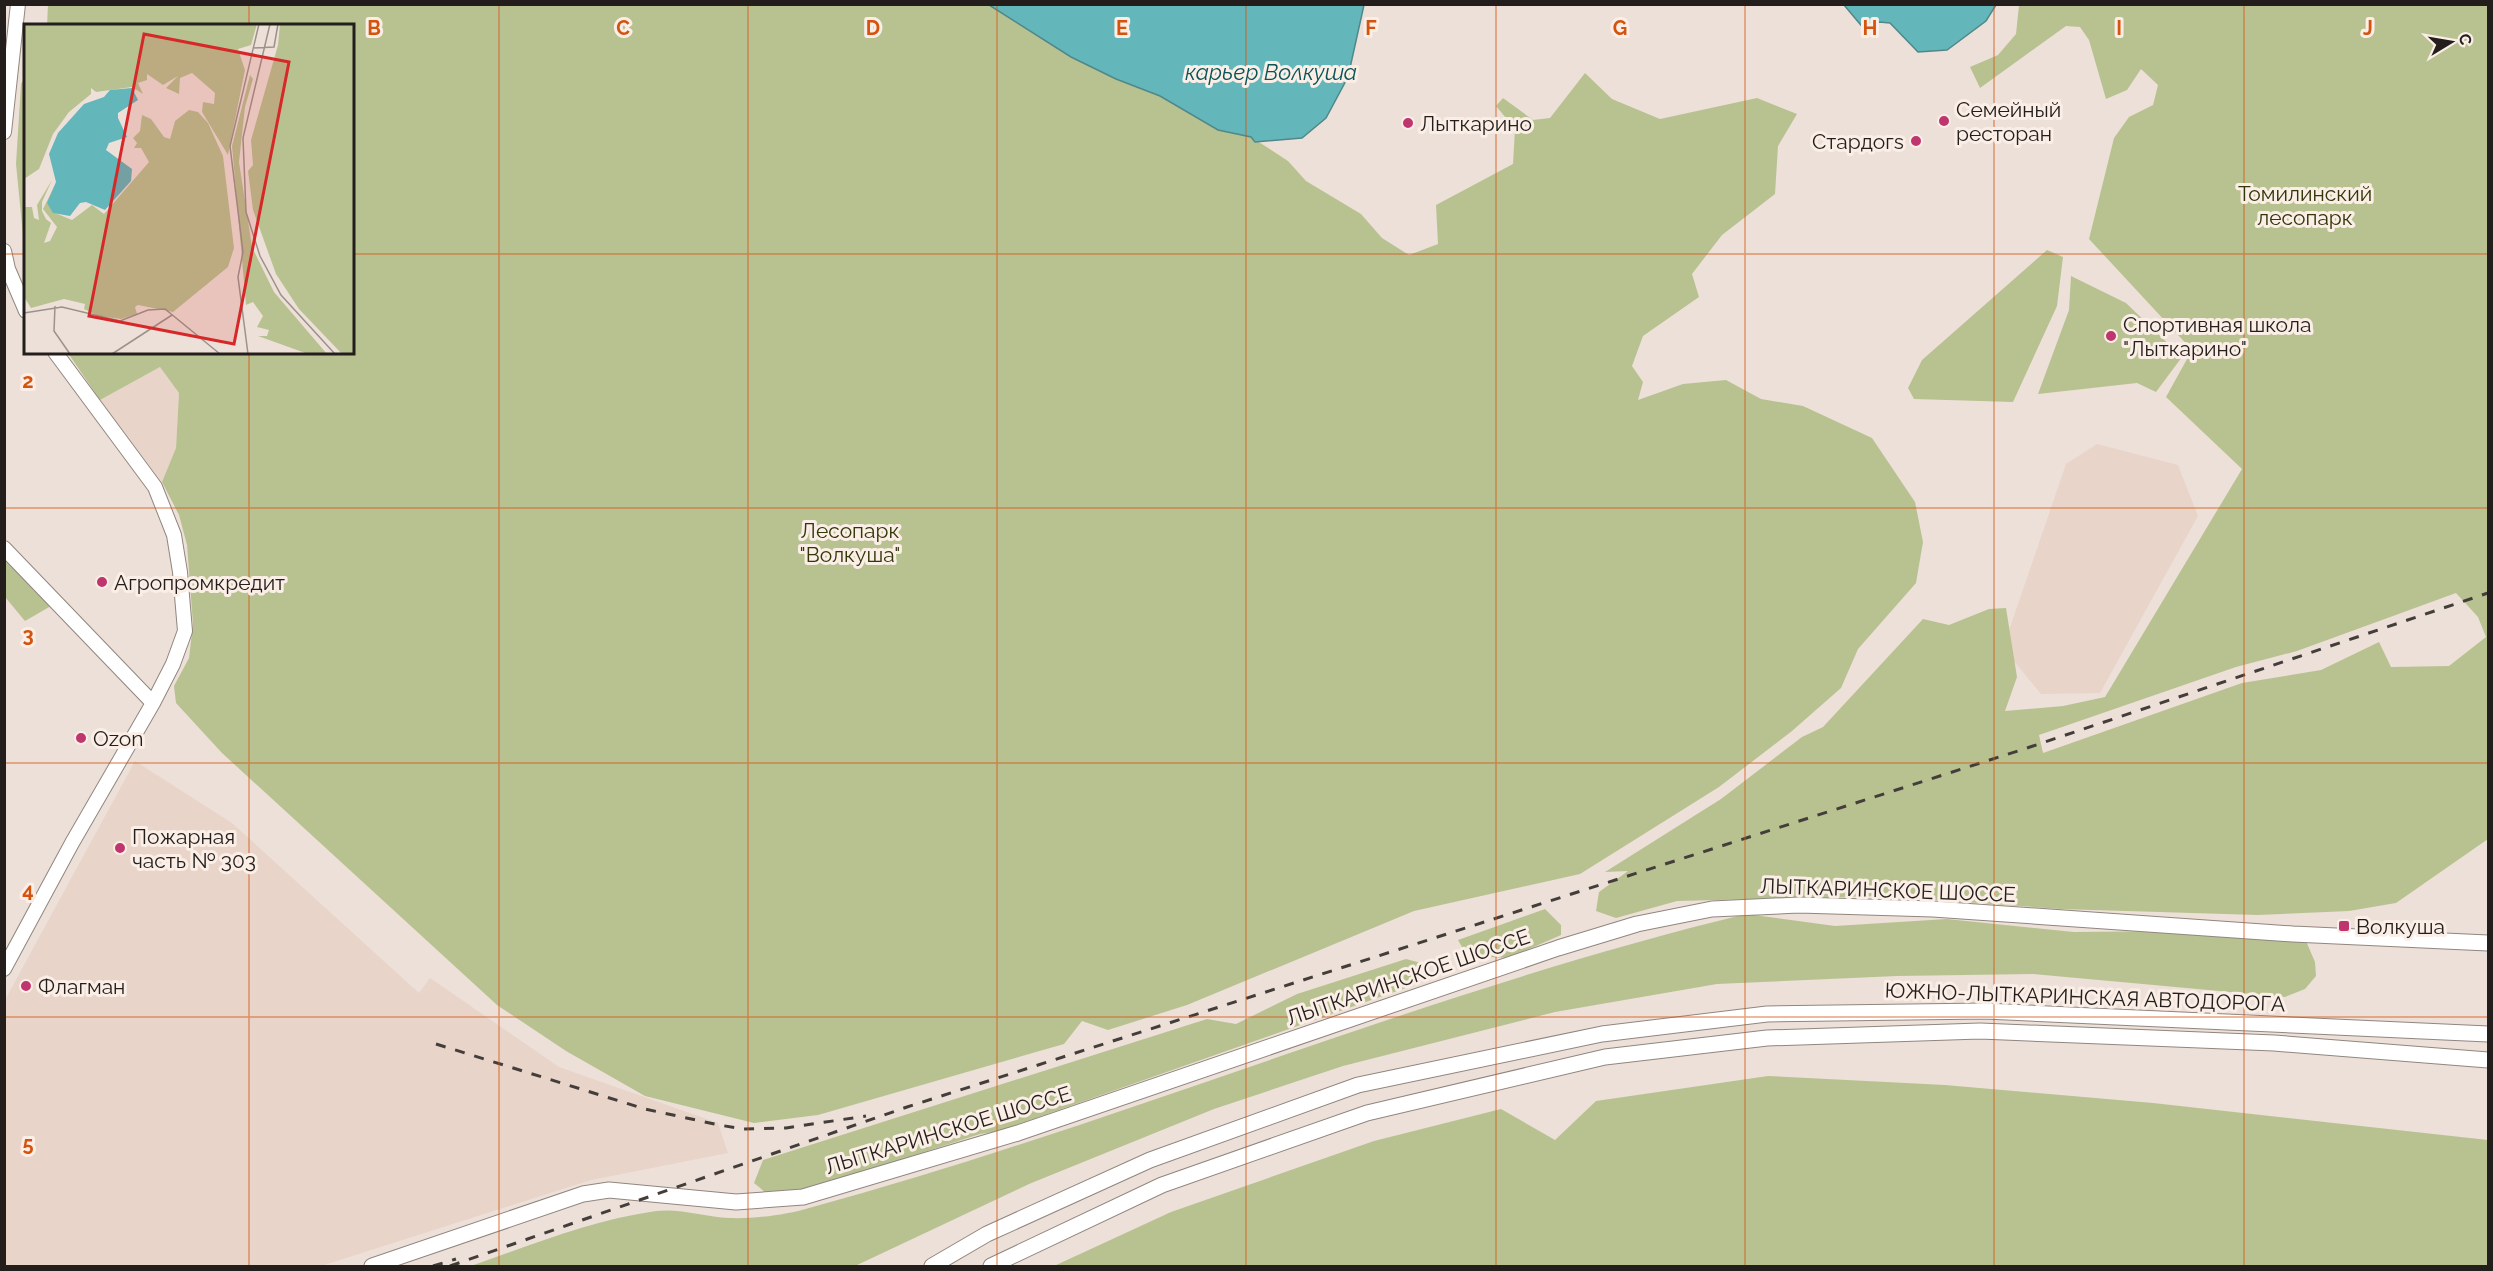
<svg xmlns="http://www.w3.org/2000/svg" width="2493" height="1271" viewBox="0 0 2493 1271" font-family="Raleway,sans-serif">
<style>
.built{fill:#e8d4c8}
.green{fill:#b8c291;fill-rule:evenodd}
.water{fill:#63b6ba;stroke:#50888a;stroke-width:1.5}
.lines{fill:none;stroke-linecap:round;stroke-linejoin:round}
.tertiary-casing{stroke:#91867f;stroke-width:16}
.secondary-casing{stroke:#91867f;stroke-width:17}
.tertiary{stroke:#fff;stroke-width:14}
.secondary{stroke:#fff;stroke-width:15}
.rail{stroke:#443e3a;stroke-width:3;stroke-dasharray:10 10;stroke-linecap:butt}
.grid{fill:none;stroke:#d4530e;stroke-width:1.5;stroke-opacity:0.55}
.poi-dot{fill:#bf356d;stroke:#faeee6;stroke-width:2}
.labels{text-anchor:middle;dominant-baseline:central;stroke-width:6;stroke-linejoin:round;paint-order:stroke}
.poi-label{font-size:21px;fill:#231e1b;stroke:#faeee6;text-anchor:start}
.park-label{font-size:21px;fill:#313708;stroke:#faeee6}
.street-label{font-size:21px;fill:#231e1b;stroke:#faeee6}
.water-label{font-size:22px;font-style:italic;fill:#085457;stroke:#faeee6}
.inset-road{fill:none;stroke:#9c928c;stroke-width:1.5}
.view{fill:#d62828;fill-opacity:0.15;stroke:#d62828;stroke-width:3}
.inset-edge{fill:none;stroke:#231e1b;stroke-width:3}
.grid-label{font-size:20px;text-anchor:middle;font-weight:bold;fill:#d4530e;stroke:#faeee6;stroke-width:6;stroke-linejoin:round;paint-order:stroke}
</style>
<rect width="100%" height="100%" fill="#ede0d8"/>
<!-- built -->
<path class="built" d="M160 367 179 393 176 448 162 482 100 400Z
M2097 444 2178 465 2198 516 2100 693 2041 694 2003 648 2066 464Z
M135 761 232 823 419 993 430 978 559 1067 718 1123 728 1153 591 1180 321 1266H5V1000Z"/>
<!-- green -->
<path class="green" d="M48 4 989 5 1071 57 1116 79 1160 96 1218 130 1251 137 1288 161 1306 181 1361 214 1382 238 1409 255 1438 244 1436 205 1513 164 1515 129 1496 106 1503 98 1533 120 1550 118 1585 73 1612 99 1660 119 1757 98 1797 114 1778 146 1775 194 1722 235 1692 274 1699 297 1643 336 1632 366 1643 382 1638 400 1683 384 1726 380 1761 399 1803 406 1872 438 1915 502 1923 542 1916 583 1858 649 1841 688 1792 731 1719 787 1580 874 1414 911 1187 1005 1108 1030 1082 1021 1064 1044 818 1115 754 1123 645 1096 566 1051 497 1005 222 753 176 703 174 686 189 658 193 624 187 545 179 515 162 482 176 448 179 393 160 367 100 400 68 353 352 352V26H47Z
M2019 5H2488V839L2396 903 2349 911 2258 915 2060 909 1880 896 1677 901 1616 918 1596 911 1599 892 1628 871 1605 872 1721 799 1802 737 1823 727 1923 619 1949 625 1989 609 2006 608 2017 677 2005 711 2063 706 2105 697 2242 469 2166 397 2192 350 2089 239 2114 138 2129 117 2153 105 2158 85 2141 69 2127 90 2106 99 2089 40 2080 27 2066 26 1980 88 1970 67 1998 55 2016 34ZM2456 593 2478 617 2486 637 2449 666 2391 667 2379 642 2321 670 2242 683 2043 753 2039 735 2236 667 2297 651Z
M25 77V256L16 164 21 84Z
M2047 250 2063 257 2057 306 2013 402 1914 399 1908 388 1922 360Z
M2071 276 2126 303 2182 357 2156 392 2137 383 2038 394 2069 310Z
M4 554 51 606 25 621 5 597Z
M1545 909 1561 925V935L1509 958 1467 956 1458 940Z
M1746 914 1835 926 1947 919 2074 932 2182 931 2306 941 2315 962 2316 976 2305 989 2285 997 2033 974 1897 976 1717 984 1555 1012 1343 1066 1214 1109 1029 1184 855 1266H471C531 1245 592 1220 656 1211 680 1208 706 1217 729 1218 753 1219 786 1215 809 1208 1125 1122 1427 991 1746 914Z
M1406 959 1421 963 1414 985 999 1131 980 1134 800 1192 766 1193 754 1183 763 1160 1207 1019 1236 1024 1297 994Z
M1768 1076 1945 1085 2153 1103 2488 1140V1266H1054L1171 1212 1374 1141 1501 1109 1555 1140 1596 1101Z"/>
<!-- water -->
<path class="water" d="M989 5H1364L1348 77 1326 118 1302 138 1255 142 1251 137 1218 130 1160 96 1116 79 1071 57Z
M1844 5H1996L1986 21 1947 50 1918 52 1890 23 1879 22 1865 30Z"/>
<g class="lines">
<defs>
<path id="tertiary" d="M4 132 18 4
M4 251 8 269 26 311
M4 548 153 703
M4 969 72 843 153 703 173 664 185 631 180 572 174 535 155 487 55 352"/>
<path id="secondary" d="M372 1266 583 1194 609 1190 736 1202 803 1197 1018 1133 1558 948 1637 924 1712 909 1799 905 1933 909 2293 934 2488 943
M932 1266 987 1234 1150 1160 1358 1085 1602 1034 1767 1014 1985 1011 2488 1034
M991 1266 1162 1185 1367 1113 1605 1057 1767 1038 1980 1031 2274 1043 2488 1060"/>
</defs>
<!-- tertiary casing -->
<use href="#tertiary" class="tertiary-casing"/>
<!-- secondary casing -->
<use href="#secondary" class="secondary-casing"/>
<!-- tertiary -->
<use href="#tertiary" class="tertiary"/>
<!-- secondary -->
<use href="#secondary" class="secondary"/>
<!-- rail -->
<path class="rail" d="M436 1044 645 1109 719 1125 743 1129 786 1128 866 1116
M433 1266 456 1259
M450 1266 907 1107 2024 749 2488 593"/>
</g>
<!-- grid -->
<path class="grid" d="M249 4V26M499 4V1266M748 4V1266M997 4V1266M1246 4V1266M1496 4V1266M1745 4V1266M1994 4V1266M2244 4V1266M4 254H26M352 254H2488M249 352V1266M4 508H2488M4 763H2488M4 1017H2488"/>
<!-- markers -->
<g class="poi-dot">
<circle cx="1944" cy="121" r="6"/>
<circle cx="1408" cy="123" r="6"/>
<circle cx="1916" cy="141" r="6"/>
<circle cx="2111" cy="336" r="6"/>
<circle cx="102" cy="582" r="6"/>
<circle cx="81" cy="738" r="6"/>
<circle cx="120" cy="848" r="6"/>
<rect x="2338" y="920" width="12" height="12" rx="3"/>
<circle cx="26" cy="986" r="6"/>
</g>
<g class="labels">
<!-- poi labels -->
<g class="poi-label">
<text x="1956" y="109">Семейный<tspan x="1956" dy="24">ресторан</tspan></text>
<text x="1420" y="123">Лыткарино</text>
<text x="1904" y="141" text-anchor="end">Стардогs</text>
<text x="2123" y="324">Спортивная школа<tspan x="2123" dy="24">"Лыткарино"</tspan></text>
<text x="114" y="582">Агропромкредит</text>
<text x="93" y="738">Ozon</text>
<text x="132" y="836">Пожарная<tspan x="132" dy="24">часть № 303</tspan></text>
<text x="2356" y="926">Волкуша</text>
<text x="38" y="986">Флагман</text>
</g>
<!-- park labels -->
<g class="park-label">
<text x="2305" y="193">Томилинский<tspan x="2305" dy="24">лесопарк</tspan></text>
<text x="850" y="530">Лесопарк<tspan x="850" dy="24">"Волкуша"</tspan></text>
</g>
<!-- street labels -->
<g class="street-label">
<text transform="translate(1888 890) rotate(2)">ЛЫТКАРИНСКОЕ ШОССЕ</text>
<text transform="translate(1408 977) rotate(-19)">ЛЫТКАРИНСКОЕ ШОССЕ</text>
<text transform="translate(2085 997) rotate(2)">ЮЖНО-ЛЫТКАРИНСКАЯ АВТОДОРОГА</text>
<text transform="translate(948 1130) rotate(-17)">ЛЫТКАРИНСКОЕ ШОССЕ</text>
</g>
<!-- water labels -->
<g class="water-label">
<text x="1271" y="72">карьер Волкуша</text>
</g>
</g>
<!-- overview -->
<g transform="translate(24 24)">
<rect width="330" height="330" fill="#ede0d8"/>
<path d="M0 0H233L227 21 214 25 221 46 204 131 178 88 179 78 190 80 191 69 168 49 156 54 155 70 142 64 154 52 139 61 123 50V56L114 59 119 70 108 63 72 68 67 64V70L45 88 29 110 15 145 0 155ZM256 0H330V330H318L275 285 252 250 229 186 224 147 229 141 227 116 254 21ZM226 51 229 55 221 83 215 138 228 223 250 268 303 330H284L234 312H243L245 306 233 303 239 292 229 278 222 281 208 122ZM165 86 174 88 184 99 199 132 210 224 204 243 149 288 114 281 111 283 113 290 97 295 75 292 60 285 61 280 40 275 7 284 0 273V183H8L10 194 15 196 13 181 28 156 18 178V187L22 195 27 199 20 219 26 217 33 203 19 185 32 159 27 174 31 189 48 196 68 181 80 190 125 138 117 124H110L113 119 109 114 116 107 118 91 127 95 140 113 146 115 151 97Z" fill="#b8c291"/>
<path d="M108 64 114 76 94 89V94L103 113 85 119 82 126 108 145 107 157 81 186 62 178 56 179 46 192 29 189 23 179 32 158 25 130 34 109 60 80 80 73 86 66Z" fill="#63b6ba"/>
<path class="inset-road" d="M246 0 219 114 222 188 236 232 257 271 311 330M229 24 250 23 254 0M31 282 30 307 46 330M0 289 38 283 96 297 124 286 141 285 196 330M88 330 148 291M224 330 214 253 219 228 206 122 235 0"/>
<path class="view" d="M120 10 265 38 210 320 65 292Z"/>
<rect width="330" height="330" class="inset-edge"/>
</g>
<g class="grid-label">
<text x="374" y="35">B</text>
<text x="623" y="35">C</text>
<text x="873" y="35">D</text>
<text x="1122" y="35">E</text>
<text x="1371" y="35">F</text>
<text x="1620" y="35">G</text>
<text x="1870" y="35">H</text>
<text x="2119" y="35">I</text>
<text x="2368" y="35">J</text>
<text x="28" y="388">2</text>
<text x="28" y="642">3</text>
<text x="28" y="897">4</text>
<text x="28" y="1151">5</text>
</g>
<!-- border -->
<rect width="2493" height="1271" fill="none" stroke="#231e1b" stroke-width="12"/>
<!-- north arrow -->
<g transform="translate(2451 42) rotate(79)" stroke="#faeee6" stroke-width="4.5" paint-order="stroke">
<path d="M0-4.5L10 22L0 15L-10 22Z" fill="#231e1b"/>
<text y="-9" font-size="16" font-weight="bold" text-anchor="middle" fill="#231e1b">С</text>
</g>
</svg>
